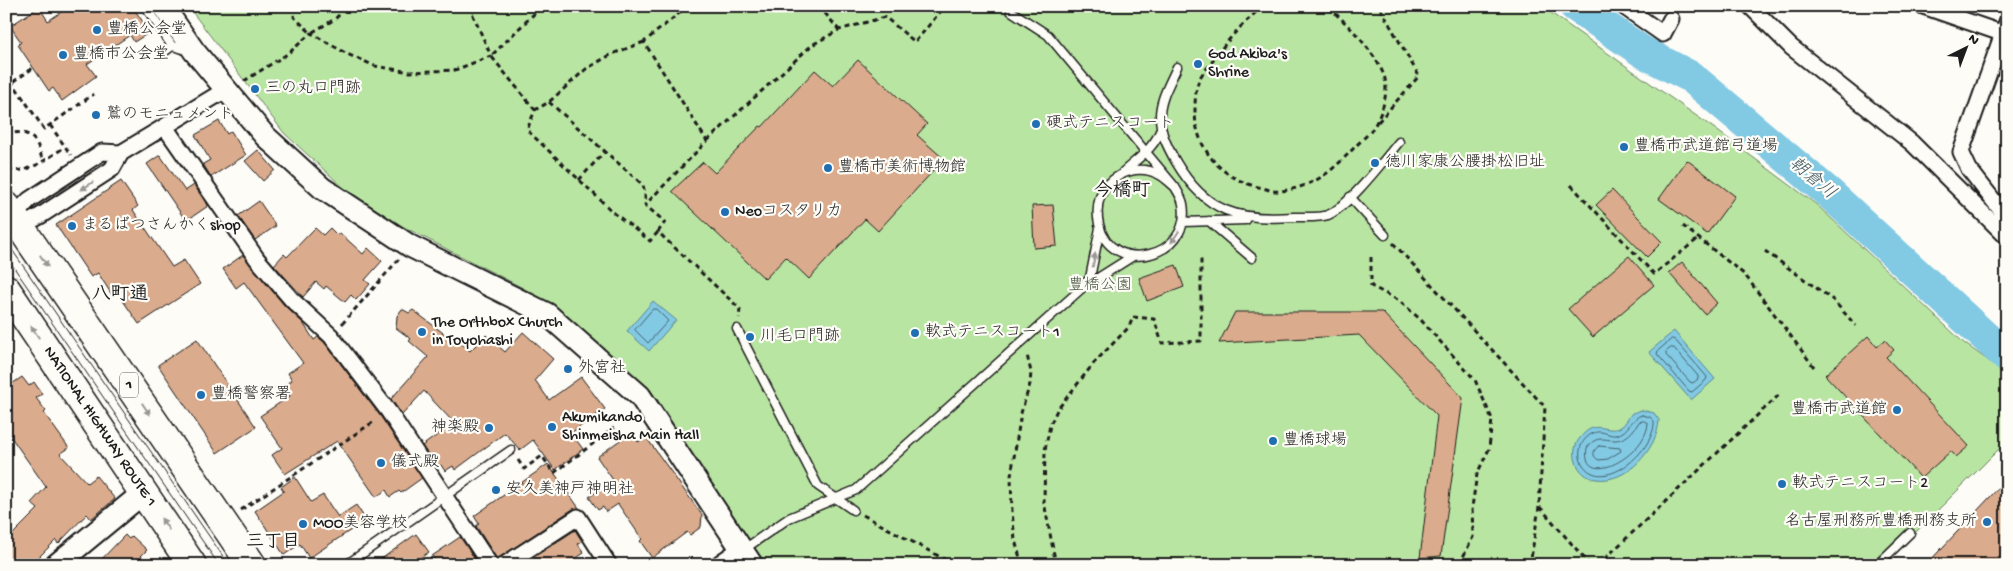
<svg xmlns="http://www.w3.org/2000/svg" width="2013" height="571" viewBox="0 0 2013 571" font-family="'Gochi Hand','Klee One',sans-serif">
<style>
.green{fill:#b9e5a2;stroke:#6a805f}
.water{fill:#82c9e3;stroke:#598493}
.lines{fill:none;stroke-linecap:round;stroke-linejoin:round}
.shore{stroke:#45616c;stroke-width:1}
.river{stroke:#82c9e3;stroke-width:32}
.building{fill:#daab8c;stroke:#1c1c1c}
.lane-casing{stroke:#1c1c1c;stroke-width:11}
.street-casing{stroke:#1c1c1c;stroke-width:19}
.secondary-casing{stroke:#1c1c1c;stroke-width:25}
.highway-casing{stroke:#1c1c1c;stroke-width:31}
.path{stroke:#1c1c1c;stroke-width:3;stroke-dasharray:5 4;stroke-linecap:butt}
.lane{stroke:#fdfcf7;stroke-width:8}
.street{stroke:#fdfcf7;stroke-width:15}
.secondary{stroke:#fdfcf7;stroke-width:21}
.highway{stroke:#fdfcf7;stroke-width:28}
.tram{stroke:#1c1c1c;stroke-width:1}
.oneway{fill:#989794}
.poi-dot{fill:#1f6fb2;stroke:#fdfcf7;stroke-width:2}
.labels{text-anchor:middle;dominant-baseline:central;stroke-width:4.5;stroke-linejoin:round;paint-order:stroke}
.shield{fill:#fdfcf7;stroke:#605f5e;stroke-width:1}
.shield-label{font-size:15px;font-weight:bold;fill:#1c1c1c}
.poi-label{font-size:16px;fill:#1c1c1c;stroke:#fdfcf7;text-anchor:start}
.park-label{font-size:16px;fill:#4b5844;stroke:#fdfcf7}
.street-label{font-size:16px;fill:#1c1c1c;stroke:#fdfcf7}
.water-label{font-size:18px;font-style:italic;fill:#405962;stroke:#fdfcf7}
.neighbourhood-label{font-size:18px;font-weight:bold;fill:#1c1c1c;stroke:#fdfcf7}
.quarter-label{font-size:19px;font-weight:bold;fill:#1c1c1c;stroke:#fdfcf7}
</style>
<rect width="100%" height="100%" fill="#fdfcf7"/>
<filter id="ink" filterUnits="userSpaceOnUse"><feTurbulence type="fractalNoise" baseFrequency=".02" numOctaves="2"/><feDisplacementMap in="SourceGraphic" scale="10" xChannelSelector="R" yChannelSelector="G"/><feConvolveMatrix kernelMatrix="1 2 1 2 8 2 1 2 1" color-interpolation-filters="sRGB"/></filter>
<g filter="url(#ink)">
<!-- green -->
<path class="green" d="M205 6H1541L1715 129 1817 205 1964 343 2007 374V441L1883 565H766L726 508 657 399 554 306 521 287 402 226 346 190 284 133 193 13Z"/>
<!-- water -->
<path class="water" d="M653 301 676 320 649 351 627 331Z
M1674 331 1715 379 1691 400 1649 352Z
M1642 410 1654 413 1659 420C1658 448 1627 484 1596 479 1577 477 1568 452 1580 438 1596 417 1607 435 1621 427 1626 424 1628 417 1632 413Z"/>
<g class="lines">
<!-- shore -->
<path class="shore" d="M653 309H656L668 321 648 343 635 330Z
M1672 339 1675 340 1707 377 1706 380 1692 392 1689 391 1657 354 1658 351Z
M1671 348H1674L1698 376V379L1693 383 1690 382 1666 355V352Z
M1642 415 1650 417 1654 421C1656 449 1604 495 1583 465 1579 459 1579 452 1581 446 1583 440 1590 433 1597 432 1604 431 1610 436 1616 435 1630 432 1630 418 1642 415Z
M1644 421 1648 423C1646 457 1580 490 1587 448 1602 425 1618 458 1639 422Z
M1599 446 1620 448 1621 451 1608 459 1599 460C1592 457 1592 450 1599 446Z"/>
<!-- river -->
<path class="river" d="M1575 6 1643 52 1691 77 1830 194 2007 357"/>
</g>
<!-- building -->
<path class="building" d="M70 6H132L150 32 134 42 130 35 87 64 96 76 62 101 53 88 49 91 18 45 21 42 10 26 39 7 48 21Z
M858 60 927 124 917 135 944 159 878 231 865 219 809 279 786 257 765 279 672 191 703 162 715 173 760 126 762 127 815 70 833 86Z
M219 121 227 134 231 131 246 155 211 177 203 164 210 160 195 135Z
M258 150 275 170 263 181 245 161Z
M160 155 185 191 194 185 208 206 186 221 147 164Z
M1687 160 1735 196 1707 234 1659 199Z
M121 181 138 206 133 210 172 267 184 260 200 284 139 324 117 292 112 295 98 273 91 277 56 225Z
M1612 190 1662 242 1647 257 1596 205Z
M259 201 276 226 255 240 238 216Z
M1053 205 1057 246 1034 248 1032 206Z
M315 228 323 235 330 228 337 235 340 233 363 254 368 248 382 261 365 280 370 284 356 300 351 295 345 302 326 286 324 289 316 282 303 297 274 265 284 254 287 257Z
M243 255 285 306 303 323 314 340 318 337 324 342 381 417 422 478 401 493 399 491 390 497 386 490 376 497 337 441 285 474 272 455 282 448 260 416 290 396 284 386 292 380 288 373 303 363 244 282 236 288 223 269Z
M1629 256 1654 285 1593 337 1568 309Z
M1682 262 1717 303 1705 314 1669 273Z
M1176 265 1184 287 1147 301 1139 278Z
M402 309 409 313 413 310 459 345 461 343 470 351 486 335 505 352 523 332 553 359 535 380 549 400 581 377 605 409 571 433 583 449 555 470 533 440 520 450 505 433 455 470 453 466 445 471 441 465 437 468 422 446 454 423 424 391 402 415 391 399 428 357 409 341 411 339 396 328 397 316Z
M1235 312H1382L1463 398 1441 556 1420 558 1437 416 1359 335 1219 343Z
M1868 336 1877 347 1885 340 1894 350 1886 357 1969 446 1956 457 1951 451 1921 478 1825 375Z
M197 339 256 427 217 453 158 365Z
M22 377 29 386 34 382 42 394 36 398 46 411 44 413 69 448 60 454 87 483 96 476 115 499 91 519 87 514 58 544 56 540 31 565H6V541L38 509 31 503 46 487 6 430V388Z
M631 432 638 442 646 437 702 515 701 527 690 535 687 532 652 558 640 541 642 539 618 504 606 512 603 507 598 510 589 497 613 480 597 457Z
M548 464 579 508 573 509 497 559 476 526 479 524 474 516Z
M295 477 311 502 323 495 338 517 356 505 366 520 309 558 300 544 284 555 255 511 284 491 281 487Z
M2007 479V565H1926Z
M575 530 582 541 578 544 584 553 566 565H522Z
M416 534 429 552 410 565H373Z
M125 535 129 539 132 536 147 550 141 556 151 565H96Z
M460 537 479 565H438L432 556Z"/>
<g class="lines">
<defs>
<path id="lane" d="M145 6 172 46
M1011 11 1048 35 1175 187C1178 192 1182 198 1183 204 1193 260 1109 276 1099 224 1097 215 1097 206 1100 197 1108 178 1129 166 1150 171 1160 173 1167 180 1175 187
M164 52 172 46 187 50
M1177 67C1170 83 1160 99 1160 116 1160 133 1168 148 1176 162 1206 213 1239 221 1294 217 1304 217 1319 218 1328 215 1349 206 1384 160 1399 142
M1123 172C1137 159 1156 147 1161 128
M1350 197 1385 235
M1209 221 1252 258
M1183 222 1246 220
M1087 285 1133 256
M737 329 818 486 853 510
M743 550 789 518 856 490 1081 289 1090 278 1100 228
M346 565 511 450
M1877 565 1910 533"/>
<path id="street" d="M1623 6 1663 34 1671 19
M1750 6 1791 47 1912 143 2007 237
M1923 6 2007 35
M2007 22 1961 152 1969 169 2007 218
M165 127 257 259 292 300 331 336 389 412 490 565
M9 221 29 200 102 152 121 153
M6 235 40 216 112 169 121 153 227 89
M504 565 578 517 609 565"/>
<path id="secondary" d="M163 6 194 51 265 136 322 188 410 246 547 314 640 396 752 565
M56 565 143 493
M722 565 742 551"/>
<path id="highway" d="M6 206 252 565
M6 289 192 565"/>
</defs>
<!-- lane casing -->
<use href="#lane" class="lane-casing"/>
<!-- street casing -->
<use href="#street" class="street-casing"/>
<!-- secondary casing -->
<use href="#secondary" class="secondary-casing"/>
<!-- highway casing -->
<use href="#highway" class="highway-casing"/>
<!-- path -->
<path class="path" d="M295 6 294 17 311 33 335 19 348 6
M688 6 644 42 707 141 645 205 665 222 658 232 740 309 739 318
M819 6 839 30
M1263 6C1242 24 1225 42 1210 65 1206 69 1201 75 1199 80 1195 90 1195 103 1195 114 1197 153 1225 181 1263 188 1269 190 1275 192 1281 191 1313 187 1330 173 1351 151 1359 142 1371 133 1376 123 1383 110 1388 93 1385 79 1379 56 1345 20 1326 6
M6 10 12 6
M6 37V40
M644 42 612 54 586 69 549 102 535 110 527 130 614 213 650 241 658 232
M6 73 44 129 94 94
M244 81 289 53 311 33 347 54 375 66 410 72 455 70 491 56 469 6
M6 87 33 68
M549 102 643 185 645 194V204
M535 110 491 56 542 6
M1378 122 1419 76 1379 6
M50 125 71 155
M6 135C29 127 39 140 42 161
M707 141 812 45 839 30 885 17 915 42 945 6
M6 147 11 145
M8 170C30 174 47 158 65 147
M579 180 605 151
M1571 185 1654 274 1699 238
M1683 226 1745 275 1814 367
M1393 243 1545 407 1539 506 1590 565
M1765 251 1833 300 1856 326
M1371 257V286L1398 300 1420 319 1475 380 1492 419 1489 449 1477 474 1472 507 1473 537 1459 565
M342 324 399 259
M518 460 524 469 542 456 554 473 614 428
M241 510 375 421
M863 515 955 565
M1407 564 1411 565
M1022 565 1015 540 1012 512 1011 476 1021 413 1030 384 1031 372 1027 355
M1056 565 1044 502 1045 450 1050 425 1057 410 1094 363 1129 327 1133 317 1154 319 1162 343 1201 341V257
M1061 565 1072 561 1075 565
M1530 565 1539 507
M1598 565 1779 395"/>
<!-- lane -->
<use href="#lane" class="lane"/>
<!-- street -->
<use href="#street" class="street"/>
<!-- secondary -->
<use href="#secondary" class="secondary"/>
<!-- highway -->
<use href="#highway" class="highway"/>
<!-- tram -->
<path class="tram" d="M6 241 229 565
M6 256 219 565"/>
</g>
<!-- one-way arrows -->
<defs><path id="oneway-solid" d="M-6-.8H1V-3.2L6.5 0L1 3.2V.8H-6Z" transform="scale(1.25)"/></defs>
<g class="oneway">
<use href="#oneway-solid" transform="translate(87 186) rotate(147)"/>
<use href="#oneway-solid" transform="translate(1175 237) rotate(124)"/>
<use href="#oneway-solid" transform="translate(1094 260) rotate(-79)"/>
<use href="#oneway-solid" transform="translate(44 261) rotate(56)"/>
<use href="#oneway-solid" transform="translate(35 332) rotate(-124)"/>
<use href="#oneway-solid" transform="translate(146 409) rotate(56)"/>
<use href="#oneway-solid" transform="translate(165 524) rotate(-124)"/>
</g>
</g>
<!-- markers -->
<g class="poi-dot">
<circle cx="97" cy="30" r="5"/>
<circle cx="63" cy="55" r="5"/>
<circle cx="1198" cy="64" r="5"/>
<circle cx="255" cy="89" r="5"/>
<circle cx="96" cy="115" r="5"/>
<circle cx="1036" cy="124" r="5"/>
<circle cx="1624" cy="147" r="5"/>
<circle cx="1375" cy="163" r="5"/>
<circle cx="828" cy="168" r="5"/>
<circle cx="725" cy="212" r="5"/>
<circle cx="72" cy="226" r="5"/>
<circle cx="422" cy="332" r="5"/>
<circle cx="915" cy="333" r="5"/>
<circle cx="750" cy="337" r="5"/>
<circle cx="568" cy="369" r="5"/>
<circle cx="201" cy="395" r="5"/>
<circle cx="1897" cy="410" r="5"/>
<circle cx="552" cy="427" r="5"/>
<circle cx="489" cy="428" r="5"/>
<circle cx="1273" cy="441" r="5"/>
<circle cx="381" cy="463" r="5"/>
<circle cx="1782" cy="484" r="5"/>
<circle cx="496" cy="490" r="5"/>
<circle cx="1987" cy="522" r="5"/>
<circle cx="303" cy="524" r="5"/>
</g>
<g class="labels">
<!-- shield labels -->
<rect class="shield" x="120" y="372.5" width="18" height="25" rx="4"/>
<g class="shield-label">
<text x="129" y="385">1</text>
</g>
<!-- poi labels -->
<g class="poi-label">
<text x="107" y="30">豊橋公会堂</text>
<text x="73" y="55">豊橋市公会堂</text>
<text x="1208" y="55">God Akiba's<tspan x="1208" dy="18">Shrine</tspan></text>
<text x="265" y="89">三の丸口門跡</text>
<text x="106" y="115">鷲のモニュメント</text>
<text x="1046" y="124">硬式テニスコート</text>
<text x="1634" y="147">豊橋市武道館弓道場</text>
<text x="1385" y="163">徳川家康公腰掛松旧址</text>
<text x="838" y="168">豊橋市美術博物館</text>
<text x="735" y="212">Neoコスタリカ</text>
<text x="82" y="226">まるばつさんかくshop</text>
<text x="432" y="323">The Orthbox Church<tspan x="432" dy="18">in Toyohashi</tspan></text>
<text x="925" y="333">軟式テニスコート1</text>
<text x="760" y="337">川毛口門跡</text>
<text x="578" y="369">外宮社</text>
<text x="211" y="395">豊橋警察署</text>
<text x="1887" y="410" text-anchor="end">豊橋市武道館</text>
<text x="562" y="418">Akumikando<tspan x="562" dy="18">Shinmeisha Main Hall</tspan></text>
<text x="479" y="428" text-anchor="end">神楽殿</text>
<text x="1283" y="441">豊橋球場</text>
<text x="391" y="463">儀式殿</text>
<text x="1792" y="484">軟式テニスコート2</text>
<text x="506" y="490">安久美神戸神明社</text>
<text x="1977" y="522" text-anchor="end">名古屋刑務所豊橋刑務支所</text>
<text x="313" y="524">MOO美容学校</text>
</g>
<!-- park labels -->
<g class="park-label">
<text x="1100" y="286">豊橋公園</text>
</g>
<!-- street labels -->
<g class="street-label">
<text transform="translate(99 427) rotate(56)">NATIONAL HIGHWAY ROUTE 1</text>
</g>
<!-- water labels -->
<g class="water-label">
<text transform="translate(1812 179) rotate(40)">朝倉川</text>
</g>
<!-- neighbourhood labels -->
<g class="neighbourhood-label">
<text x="273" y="542">三丁目</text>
</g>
<!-- quarter labels -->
<g class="quarter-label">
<text x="1122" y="191">今橋町</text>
<text x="120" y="295">八町通</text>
</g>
</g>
<!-- margin -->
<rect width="2013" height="571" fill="none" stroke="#fdfcf7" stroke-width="25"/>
<rect x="12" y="12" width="1988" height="546" fill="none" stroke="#1c1c1c" stroke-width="2" filter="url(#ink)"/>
<!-- north arrow -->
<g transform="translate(1966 48) rotate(42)" stroke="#fdfcf7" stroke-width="4" paint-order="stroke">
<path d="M0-4L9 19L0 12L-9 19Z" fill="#1c1c1c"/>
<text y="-8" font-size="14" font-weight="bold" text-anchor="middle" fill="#1c1c1c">N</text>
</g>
</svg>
